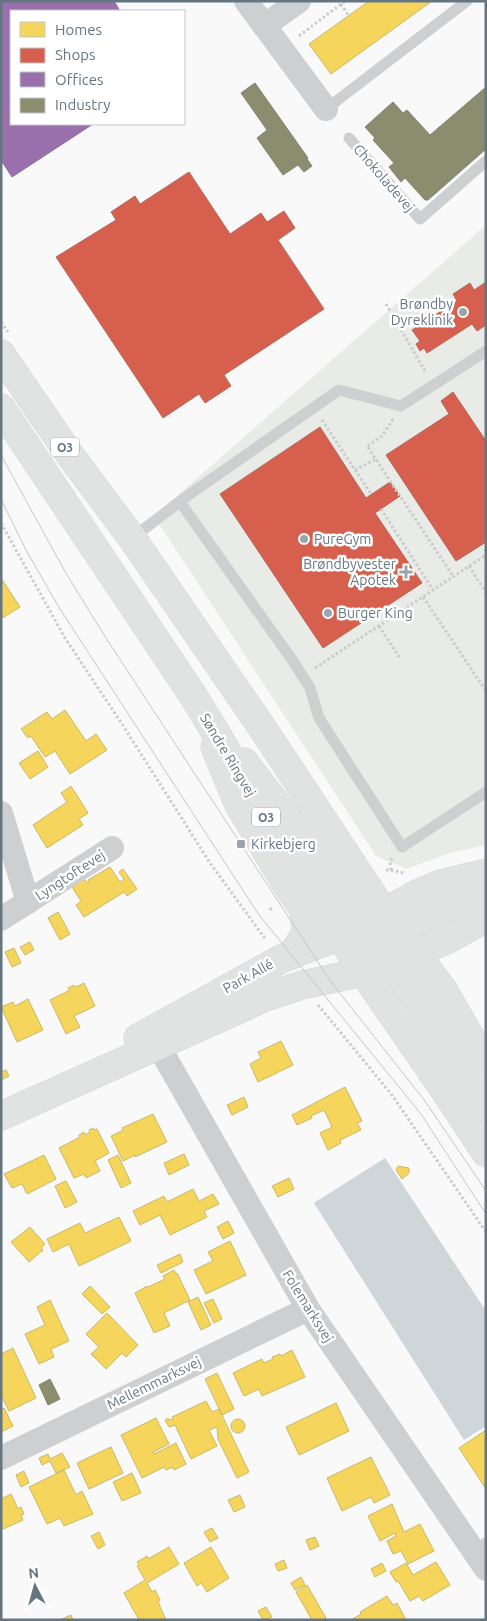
<svg xmlns="http://www.w3.org/2000/svg" width="487" height="1621" viewBox="0 0 487 1621" font-family="Ubuntu,sans-serif">
<style>
.green{fill:#e8ebe6}
.water{fill:#ced6d9}
.homes{fill:#f6d55c;stroke:#cab868}
.shops{fill:#d6604d;stroke:#b4675d}
.offices{fill:#9970ab;stroke:#89729f}
.industry{fill:#8c8c6e;stroke:#808574}
.lines{fill:none;stroke-linecap:round;stroke-linejoin:round}
.secondary-casing{stroke:#d5d6d7;stroke-width:29}
.primary-casing{stroke:#d5d6d7;stroke-width:29}
.path{stroke:#cbcccd;stroke-width:3;stroke-dasharray:2.5 2.5;stroke-linecap:butt}
.lane{stroke:#cecfd0;stroke-width:11}
.street{stroke:#cecfd0;stroke-width:24}
.secondary{stroke:#e1e2e2;stroke-width:28}
.primary{stroke:#e1e2e2;stroke-width:28}
.tram{stroke:#c3c5c6;stroke-width:1}
.poi-dot{fill:#99a4ac;stroke:#fff;stroke-width:2}
.labels{text-anchor:middle;dominant-baseline:central;stroke-width:5;stroke-linejoin:round;paint-order:stroke}
.shield{fill:#fff;stroke:#939fa8;stroke-width:1}
.shield-label{font-size:12px;font-weight:bold;fill:#657683}
.street-label{font-size:14px;fill:#657683;stroke:#fff}
.poi-label{font-size:14px;fill:#657683;stroke:#fff;text-anchor:start}
</style>
<rect width="100%" height="100%" fill="#f9f9f9"/>
<!-- green -->
<path class="green" d="M486 225V845L450 853 406 869 376 856 154 516Z"/>
<!-- water -->
<path class="water" d="M385 1158 486 1311V1426L464 1440 314 1203Z"/>
<!-- homes -->
<path class="homes" d="M369 1H432L331 74 309 44Z
M1 578 20 607 1 619Z
M65 710 86 741 96 734 107 750 70 774 55 751 45 757 31 736 28 738 21 729 47 712 52 719Z
M38 751 48 767 30 779 19 763Z
M71 786 88 813 79 819 83 825 47 848 33 825 67 802 61 793Z
M110 867 120 882 124 879 119 872 123 869 137 889 127 896 124 892 84 917 76 905 81 901 72 887 84 879 88 883 89 882 88 880Z
M58 912 70 934 60 940 48 918Z
M30 942 34 950 25 955 20 947Z
M14 948 21 963 12 967 5 952Z
M84 983 95 1006 74 1016 80 1027 66 1034 50 1000 70 990 68 988 74 985 76 987Z
M28 999 43 1030 17 1042 1 1007 13 1002 15 1006Z
M281 1041 293 1065 258 1082 250 1064 261 1058 258 1052Z
M6 1070 9 1076 1 1080V1072Z
M345 1087 362 1121 357 1123 361 1130 340 1140 341 1143 328 1150 320 1133 332 1127 324 1110 311 1116 312 1118 297 1125 292 1115Z
M244 1097 248 1107 232 1115 227 1105Z
M153 1114 167 1142 135 1157V1155L123 1161 111 1136 123 1130 122 1128Z
M93 1128 94 1130 97 1129 109 1153 95 1161 100 1171 86 1178 84 1174 74 1178 59 1148 80 1137 79 1135 84 1132 85 1135 90 1132 89 1130Z
M184 1154 189 1165 169 1175 164 1163Z
M44 1155 56 1179 27 1194 22 1184 12 1188 4 1174Z
M118 1155 131 1183 121 1188 108 1160Z
M398 1166 409 1168V1173L402 1179 396 1170Z
M289 1178 294 1189 278 1197 272 1186Z
M66 1181 77 1202 65 1208 55 1186Z
M193 1189 199 1201 213 1194 219 1204 204 1211 207 1217 170 1235 160 1215 140 1225 133 1211 164 1196 167 1202Z
M119 1217 131 1241 79 1266 69 1244 53 1252 47 1239 80 1223 85 1233Z
M228 1221 234 1233 223 1239 217 1227Z
M30 1227 45 1244 41 1248 43 1250 29 1262 11 1242Z
M230 1241 246 1275 206 1294 194 1270 213 1261 208 1252Z
M180 1254 183 1262 161 1273 157 1265Z
M174 1270 176 1274 177 1273 190 1300 164 1313 170 1326 154 1333 135 1293 147 1286 148 1287 165 1279 163 1276Z
M90 1286 110 1307 102 1314 82 1294Z
M198 1297 211 1325 201 1330 188 1302Z
M213 1299 222 1319 214 1323 204 1303Z
M50 1300 69 1341 51 1349 54 1357 39 1364 25 1334 45 1325 37 1307Z
M107 1313 138 1345 126 1357 122 1353 106 1369 91 1354 99 1347 86 1334Z
M13 1348 36 1398 9 1411 1 1395V1354Z
M292 1350 305 1377 262 1396 259 1389 244 1396 233 1373 262 1359 264 1363 273 1359 272 1357 280 1354 281 1356Z
M217 1373 234 1409 222 1415 205 1379Z
M206 1401 212 1412 219 1409 249 1472 237 1478 218 1439 217 1427 209 1430 217 1446 191 1459 175 1425 169 1427 165 1420 168 1418 169 1420 173 1419 172 1417Z
M336 1403 349 1431 299 1455 286 1427Z
M4 1408 13 1426 1 1432V1409Z
M156 1418 169 1444 153 1452 154 1454 176 1443 186 1464 174 1470 173 1467 166 1470 164 1467 142 1478 121 1435Z
M231 1426a7 7 0 1 1 14 0a7 7 0 1 1-14 0Z
M486 1430V1489L459 1448Z
M111 1447 123 1473 89 1489 77 1463Z
M62 1453 70 1467 56 1473 50 1461 42 1465 39 1458 48 1454 50 1459Z
M371 1457 390 1495 374 1503 371 1497 342 1511 327 1478Z
M64 1470 76 1495 82 1491 93 1514 64 1526 60 1518 47 1524 29 1487Z
M24 1471 29 1483 21 1487 16 1475Z
M132 1473 141 1493 122 1501 113 1482Z
M11 1494 18 1509 21 1507 24 1514 21 1515 23 1520 1 1530V1499Z
M240 1495 245 1507 234 1512 228 1500Z
M392 1504 404 1532 420 1524 434 1551 408 1564 401 1551 393 1554 387 1541 396 1536 395 1533 380 1541 368 1516Z
M212 1528 218 1538 210 1542 204 1532Z
M99 1532 105 1545 98 1549 91 1536Z
M315 1537 319 1546 310 1550 306 1540Z
M169 1547 179 1564 147 1583 152 1592 155 1590 160 1600 158 1602 166 1620H139L124 1593 145 1580 137 1566 139 1565 137 1562 147 1556 148 1559Z
M211 1547 229 1578 207 1592 201 1583 197 1586 184 1563Z
M284 1560 287 1568 278 1571 275 1564Z
M436 1562 450 1585 423 1601 419 1596 410 1601 398 1581 396 1582 390 1572 406 1563 413 1575Z
M382 1563 386 1571 375 1577 371 1569Z
M301 1577 305 1585 295 1590 291 1583Z
M307 1585 326 1618 323 1620H312L296 1592Z
M387 1596 393 1605 397 1603 406 1620H351L361 1614 360 1612Z
M266 1607 272 1617 263 1620 258 1611Z
M71 1615 73 1620H60Z"/>
<!-- shops -->
<path class="shops" d="M189 172 230 234 261 213 267 222 284 211 295 228 278 240 324 309 224 375 231 386 205 403 199 394 163 418 56 257 116 220 111 212 135 196 140 204Z
M486 282V325L477 331 472 324 427 353 424 348 420 351 416 344 420 341 412 330 457 301 453 294 470 283 474 290Z
M453 392 486 441V542L456 561 386 455 449 414 441 401Z
M320 427 366 498 390 482 400 496 375 513 422 583 323 648 220 494Z"/>
<!-- offices -->
<path class="offices" d="M1 1H114L120 11H11V124H93L12 177 1 160Z"/>
<!-- industry -->
<path class="industry" d="M255 83 308 158 307 159 312 166 304 172 298 165 283 175 257 138 267 130 241 93Z
M486 87V149L428 200H425L405 178 401 182 389 167 394 163 373 140 375 138 365 127 393 102 403 113 407 110 430 135Z
M50 1379 60 1399 48 1405 39 1385Z"/>
<g class="lines">
<defs>
<path id="secondary" d="M215 747 238 803 283 879 304 910 306 933 293 953
M244 762 331 874 363 925 377 935
M378 953 392 962 486 1107
M138 1038 281 959 340 936 419 893 440 884 486 873
M1 1116 266 997 302 985 363 972 392 962 449 939 486 918"/>
<path id="primary" d="M1 354 70 455 132 538 263 729 384 912 442 988 486 1064
M1 408 194 697 298 869 363 972 445 1091 486 1153
M363 972C367 964 370 954 375 948 395 926 457 904 486 892"/>
</defs>
<!-- secondary casing -->
<use href="#secondary" class="secondary-casing"/>
<!-- primary casing -->
<use href="#primary" class="primary-casing"/>
<!-- path -->
<path class="path" d="M341 4 349 16
M299 36 345 1
M386 304 425 371
M1 322 8 332
M393 419 382 436 367 446 453 576
M322 420 371 494
M355 470 376 459
M381 509 433 590
M1 523 65 638 122 724 210 863 266 940
M469 566 486 593
M423 597 486 691
M379 626 399 657
M315 668 486 555
M386 870H391L390 861 393 858
M391 870 404 873
M270 908 273 912
M318 1005 392 1095 486 1232"/>
<!-- lane -->
<path class="lane" d="M326 109 467 1
M349 138 420 219 486 161
M180 502 293 661 310 688 319 718 402 847 486 792
M132 538 190 494 339 390 401 406 486 351
M473 1551 486 1543"/>
<!-- street -->
<path class="street" d="M246 1 326 109
M264 26 299 1
M1 813 28 902
M1 919 112 848
M150 1031 308 1309 486 1569
M1 1458 308 1309"/>
<!-- secondary -->
<use href="#secondary" class="secondary"/>
<!-- primary -->
<use href="#primary" class="primary"/>
<!-- tram -->
<path class="tram" d="M1 455 67 575 106 638 331 982 425 1101 486 1191
M1 499 27 552 60 609 259 915 421 1114 486 1214"/>
</g>
<!-- markers -->
<g class="poi-dot">
<circle cx="463" cy="312" r="5"/>
<circle cx="304" cy="539" r="5"/>
<path d="M403.5 564.5h5v5h5v5h-5v5h-5v-5h-5v-5h5z"/>
<circle cx="328" cy="613" r="5"/>
<rect x="236" y="839" width="10" height="10" rx="2.5"/>
</g>
<g class="labels">
<!-- shield labels -->
<g class="shield">
<rect x="51" y="437.5" width="28" height="19" rx="4"/>
<rect x="252" y="807.5" width="28" height="19" rx="4"/>
</g>
<g class="shield-label">
<text x="65" y="447">O3</text>
<text x="266" y="817">O3</text>
</g>
<!-- street labels -->
<g class="street-label">
<text transform="translate(384 178) rotate(49)">Chokoladevej</text>
<text transform="translate(228 755) rotate(59)">Søndre Ringvej</text>
<text transform="translate(70 875) rotate(-33)">Lyngtoftevej</text>
<text transform="translate(248 976) rotate(-29)">Park Allé</text>
<text transform="translate(308 1306) rotate(58)">Folemarksvej</text>
<text transform="translate(154 1383) rotate(-26)">Mellemmarksvej</text>
</g>
<!-- poi labels -->
<g class="poi-label">
<text x="453" y="304" text-anchor="end">Brøndby<tspan x="453" dy="16">Dyreklinik</tspan></text>
<text x="314" y="539">PureGym</text>
<text x="396" y="564" text-anchor="end">Brøndbyvester<tspan x="396" dy="16">Apotek</tspan></text>
<text x="338" y="613">Burger King</text>
<text x="251" y="844">Kirkebjerg</text>
</g>
</g>
<!-- border -->
<rect width="487" height="1621" fill="none" stroke="#657683" stroke-width="5"/>
<!-- legend -->
<rect x="10" y="10" width="175" height="115" fill="#ffffff" stroke="#c1c8cd"/>
<rect x="20" y="22" width="25" height="15" fill="#f6d55c" stroke="#c1c8cd"/>
<text x="55" y="35" font-size="15" fill="#657683">Homes</text>
<rect x="20" y="48" width="25" height="15" fill="#d6604d" stroke="#c1c8cd"/>
<text x="55" y="60" font-size="15" fill="#657683">Shops</text>
<rect x="20" y="72" width="25" height="15" fill="#9970ab" stroke="#c1c8cd"/>
<text x="55" y="85" font-size="15" fill="#657683">Offices</text>
<rect x="20" y="98" width="25" height="15" fill="#8c8c6e" stroke="#c1c8cd"/>
<text x="55" y="110" font-size="15" fill="#657683">Industry</text>
<!-- north arrow -->
<g transform="translate(35 1586) rotate(354)" stroke="#ffffff" stroke-width="4" paint-order="stroke">
<path d="M0-4L9 19L0 12L-9 19Z" fill="#657683"/>
<text y="-8" font-size="14" font-weight="bold" text-anchor="middle" fill="#657683">N</text>
</g>
</svg>
